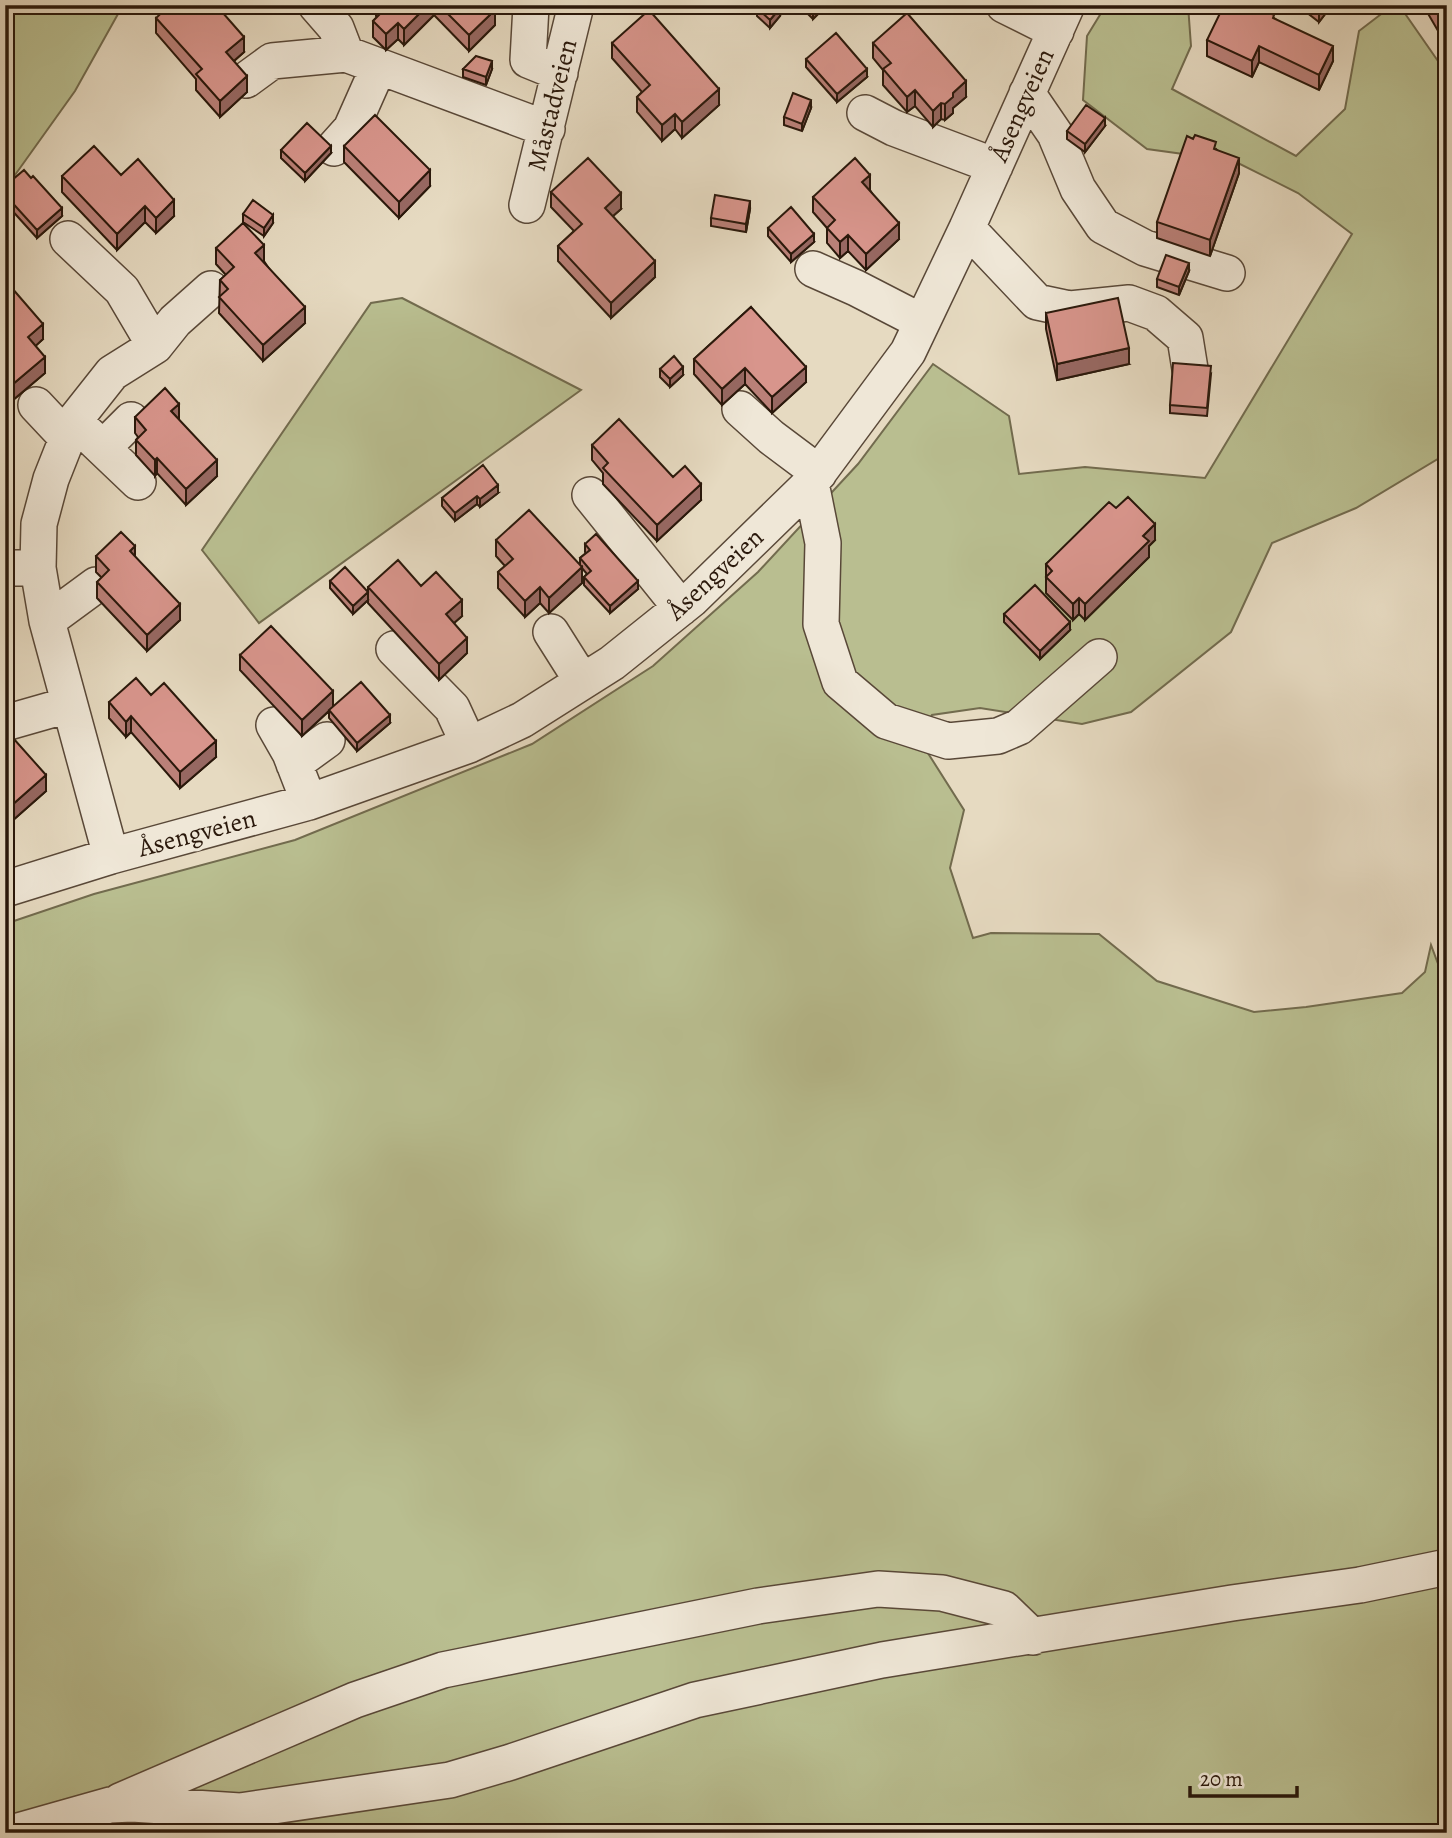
<svg xmlns="http://www.w3.org/2000/svg" width="1452" height="1838" viewBox="0 0 1452 1838" font-family="Alegreya,serif">
<style>
.green{fill:#b9be90;stroke:#726b4e;stroke-width:2}
.lines{fill:none;stroke-linecap:round;stroke-linejoin:round}
.minor-casing{stroke:#594838;stroke-width:38}
.minor{stroke:#efe7d7;stroke-width:35}
.wall{fill:#ba8078;stroke:#2a180b;stroke-width:2}
.shaded-wall{fill:#976862;stroke:#2a180b;stroke-width:2}
.building{fill:#d8958c;stroke:#2a180b;stroke-width:2}
.labels{text-anchor:middle;dominant-baseline:central;stroke-width:6;stroke-linejoin:round;paint-order:stroke}
.street-label{font-size:26px;fill:#2a180b;stroke:#efe7d7}
</style>
<rect width="100%" height="100%" fill="#e6dac1"/>
<filter id="stains"><feTurbulence type="fractalNoise" baseFrequency=".00286" numOctaves="4"/><feColorMatrix values="0 0 0 0 .2 0 0 0 0 .09 0 0 0 0 .02 0 0 0 .5 -.17"/></filter>
<radialGradient id="worn" r=".72"><stop offset=".6" stop-color="#630" stop-opacity="0"/><stop offset="1" stop-color="#630" stop-opacity=".3"/></radialGradient>
<!-- green -->
<path class="green" d="M5 5H123L75 91 5 189Z
M1106 5H1188L1191 46 1172 89 1296 156 1345 109 1359 31 1393 5H1399L1447 74V449L1441 457 1356 508 1272 543 1231 632 1131 712 1082 724 980 708 932 715 919 739 964 810 950 868 973 938 991 933 1099 934 1157 981 1254 1012 1306 1007 1402 993 1425 972 1431 945 1447 988V1833H5V924L94 894 295 840 532 744 653 666 758 572 858 464 933 364 1009 416 1019 474 1085 467 1205 478 1352 234 1298 193 1234 161 1147 149 1083 100 1087 36Z
M402 298 581 390 259 623 202 550 371 303Z"/>
<g class="lines">
<defs>
<path id="minor" d="M316 5 336 28 346 54
M1004 5 1056 31
M531 6 528 60 560 73
M246 80 272 61 346 54 547 129
M1027 93 1055 134 1078 189 1103 226 1145 248 1227 273
M865 113 894 128 995 166
M334 148 351 129 379 66
M527 205 576 5
M967 228 1037 302 1070 309 1129 303 1156 313 1185 338 1190 369
M68 239 122 290 155 346
M813 269 856 288 922 322
M36 405 67 438
M740 409 771 437 819 473
M74 421 138 482
M103 448 131 420
M811 483 823 543 821 624 840 682 886 721 948 741 998 736 1019 727 1099 657
M590 495 681 608
M5 568H38
M47 621 96 585
M551 632 582 681
M394 649 452 708 469 745
M5 723 68 705
M274 725 290 753 309 802
M294 764 327 740
M111 856 47 621 38 568 39 524 51 479 74 421 112 373 155 346 175 321 211 289
M5 889 111 856 309 802 469 745 522 720 612 663 692 599 811 483 908 352 967 228 1067 5
M120 1801 355 1700 443 1670 758 1606 878 1589 942 1593 1004 1609 1033 1637
M11 1833 110 1805 132 1804 240 1811 450 1780 511 1762 695 1700 882 1660 1232 1603 1360 1585 1447 1567"/>
</defs>
<!-- minor casing -->
<use href="#minor" class="minor-casing"/>
<!-- minor -->
<use href="#minor" class="minor"/>
</g>
<!-- wall -->
<path class="wall" d="M376 5H498L494 9 495 25 469 51 434 15 404 45 398 39 386 50 373 37V21L377 17 376 16Z
M799 5H827L813 19Z
M1297 5H1332L1319 22Z
M1423 5H1447V33L1441 36Z
M757 8 780 16 770 28 757 16Z
M156 18 244 52 234 61 247 92 220 117 196 90V79L156 33Z
M1274 18 1333 61 1319 90 1259 62 1252 77 1207 56V40Z
M612 43 719 105 682 138 675 129 662 141 637 112V97L642 92 612 58Z
M873 43 966 97 953 108V113L945 120 941 119 933 127 915 106 907 112 883 85V70L873 58Z
M806 59 867 77 837 102 806 67Z
M463 69H492L486 85 463 77Z
M811 108 802 131 784 125V117Z
M1105 126 1085 152 1067 139V131Z
M344 146 430 186 399 218 344 162Z
M1216 149 1239 173 1210 256 1157 238V222Z
M281 150 331 153 305 181 281 158Z
M121 175 174 216 156 233 145 222 117 250 62 192V176Z
M5 186 62 216 37 238 8 206V203L5 199Z
M870 190 899 239 866 270 848 251 840 258 827 243V228L813 212V197Z
M551 192 621 209 613 216 655 277 611 318 558 261V246L574 231 551 207Z
M750 209 746 232 711 226V218Z
M243 214 273 223 264 236 243 222Z
M768 228 814 242 791 262 768 236Z
M216 248 264 261 305 323 263 361 219 313 220 280 226 275 216 264Z
M1189 271 1179 295 1157 287V279Z
M5 280 43 339 35 346 45 373 13 400 5 390Z
M751 307 806 382 772 413 745 384 722 405 694 374V359Z
M1046 313 1129 364 1057 380 1046 329Z
M660 369 683 375 670 387 660 377Z
M1211 374 1207 416 1170 413V405Z
M135 417 179 420 217 476 186 505 157 473 155 476 136 455V440L138 437 135 433Z
M592 445 673 477 701 500 657 541 603 484V473L592 460Z
M498 493 480 507 477 504 455 521 442 506V498Z
M1116 508 1155 540 1149 546V557L1085 620 1079 614 1073 620 1046 593V564Z
M496 540 580 565V558L586 553 585 552V544L638 589 610 613 584 585V577L587 574 582 568V583L549 613 540 603 525 617 498 588V572L505 566 496 556Z
M96 556 135 557 180 620 147 651 97 598V582L102 578 96 572Z
M330 581 368 600 353 614 330 588Z
M421 586 462 616 454 623 467 653 439 680 368 603V587Z
M1004 614 1070 630 1040 659 1004 622Z
M240 655 333 707 390 723 357 751 329 718V711L302 736 240 670Z
M151 695 216 757 180 788 131 732 126 737 109 718V702Z
M5 729 46 791 12 821 5 813Z"/>
<!-- shaded-wall -->
<path class="shaded-wall" d="M428 5H434V15L404 45V29Z
M813 5H827L813 19Z
M1326 5H1332L1319 22V14Z
M780 8V16L770 28V20Z
M495 10V25L469 51V35Z
M1447 17V33L1441 36V20Z
M398 23V39L386 50V34Z
M244 37V52L226 68V52Z
M1259 46V62L1252 77V61Z
M1333 46V61L1319 90V75Z
M492 61V69L486 85V77Z
M867 69V77L837 102V94Z
M247 76V92L220 117V101Z
M966 81V97L953 108V113L945 120V104L953 93Z
M719 89V105L682 138V122Z
M915 90V106L907 112V97Z
M811 100V108L802 131V124Z
M941 103V119L933 127V111Z
M675 114V129L662 141V125Z
M1105 118V126L1085 152V144Z
M331 146V153L305 181V173Z
M1239 158V173L1210 256V240Z
M430 170V186L399 218V202Z
M870 175V190L862 198V182Z
M621 193V209L605 223V208Z
M174 200V216L156 233V218Z
M750 201V209L746 232V224Z
M145 206V222L117 250V234Z
M62 208V216L37 238V230Z
M273 215V223L264 236V228Z
M899 223V239L866 270V254Z
M814 234V242L791 262V254Z
M848 235V251L840 258V242Z
M264 245V261L255 269V253Z
M655 261V277L611 318V303Z
M1189 263V271L1179 295V287Z
M305 307V323L263 361V345Z
M43 324V339L28 353V337Z
M1129 348V364L1057 380V364Z
M45 357V373L13 400V384Z
M683 367V375L670 387V379Z
M806 367V382L772 413V397Z
M745 368V384L722 405V389Z
M179 404V420L171 411Z
M157 458V473L155 476V460Z
M217 460V476L186 505V489Z
M701 484V500L657 541V525Z
M498 485V493L480 507V499Z
M477 496V504L455 521V513Z
M1155 524V540L1149 546V557L1085 620V604L1143 536Z
M135 546V562L130 551Z
M582 567V583L549 613V598Z
M638 581V589L610 613V606Z
M540 587V603L525 617V601Z
M368 592V600L353 614V606Z
M1079 598V614L1073 620V604Z
M462 600V616L446 630V614Z
M180 604V620L147 651V635Z
M1070 622V630L1040 659V651Z
M467 638V653L439 680V664Z
M333 691V707L302 736V720Z
M390 715V723L357 751V743Z
M131 716V732L126 737V722Z
M216 741V757L180 788V772Z
M46 775V791L12 821V805Z"/>
<!-- building -->
<path class="building" d="M170 5H216L244 37 226 52 247 76 220 101 196 74 202 69 156 18Z
M380 5H428L404 29 398 23 386 34 373 21 384 10Z
M439 5H491L495 10 469 35Z
M759 5H777L780 8 770 20 757 8Z
M1224 5H1253L1274 15 1273 18 1333 46 1319 75 1259 46 1252 61 1207 40Z
M1308 5H1326L1319 14Z
M1433 5H1447V17L1441 20Z
M649 10 719 89 682 122 675 114 662 125 637 97 650 85 612 43Z
M907 13 966 81 953 93V97L945 104 941 103 933 111 915 90 907 97 883 69 891 63 873 43Z
M836 33 867 69 837 94 806 59Z
M476 56 492 61 486 77 463 69Z
M793 93 811 100 802 124 784 117Z
M1086 105 1105 118 1085 144 1067 131Z
M375 115 430 170 399 202 344 146Z
M307 123 331 146 305 173 281 150Z
M1195 135 1216 142 1214 149 1239 158 1210 240 1157 222 1187 136 1193 139Z
M94 146 121 175 138 159 174 200 156 218 145 206 117 234 62 176Z
M588 158 621 193 605 208 655 261 611 303 558 246 582 224 551 192Z
M855 158 870 175 862 182 899 223 866 254 848 235 840 242 827 228 835 220 813 197Z
M24 170 31 178 33 176 62 208 37 230 8 198 10 197 5 191V186Z
M715 195 750 201 746 224 711 218Z
M253 200 273 215 264 228 243 214Z
M791 207 814 234 791 254 768 228Z
M243 223 264 245 255 253 305 307 263 345 219 297 228 289 220 280 234 267 216 248Z
M1166 255 1189 263 1179 287 1157 279Z
M5 280 43 324 28 337 45 357 13 384 5 375Z
M1118 298 1129 348 1057 364 1046 313Z
M751 307 806 367 772 397 745 368 722 389 694 359Z
M674 356 683 367 670 379 660 369Z
M1173 363 1211 366 1207 408 1170 405Z
M165 388 179 404 171 411 217 460 186 489 157 458 155 460 136 440 146 430 135 417Z
M619 419 673 477 685 466 701 484 657 525 603 468 608 463 592 445Z
M483 465 498 485 480 499 477 496 455 513 442 498Z
M1128 497 1155 524 1143 536 1149 541 1085 604 1079 598 1073 604 1046 577 1052 571 1046 564 1109 502 1116 508Z
M529 510 582 567 549 598 540 587 525 601 498 572 513 559 496 540Z
M121 532 135 546 130 551 180 604 147 635 97 582 109 570 96 556Z
M596 534 638 581 610 606 584 577 591 571 580 558 590 550 585 544Z
M398 560 421 586 436 572 462 600 446 614 467 638 439 664 368 587Z
M345 567 368 592 353 606 330 581Z
M1035 585 1070 622 1040 651 1004 614Z
M271 626 333 691 302 720 240 655Z
M136 678 151 695 164 683 216 741 180 772 131 716 126 722 109 702Z
M361 682 390 715 357 743 329 710Z
M5 729 46 775 12 805 5 797Z"/>
<g class="labels">
<!-- street labels -->
<g class="street-label">
<text transform="translate(552 105) rotate(-76)">Måstadveien</text>
<text transform="translate(1022 105) rotate(-66)">Åsengveien</text>
<text transform="translate(715 574) rotate(-43)">Åsengveien</text>
<text transform="translate(197 833) rotate(-15)">Åsengveien</text>
</g>
</g>
<!-- margin -->
<rect width="1452" height="1838" fill="none" stroke="#e6dac1" stroke-width="28"/>
<rect x="7" y="7" width="1438" height="1824" fill="none" stroke="#2a180b" stroke-width="3.5"/>
<rect x="14" y="14" width="1424" height="1810" fill="none" stroke="#2a180b" stroke-width="2"/>
<!-- scale -->
<path d="M1190 1786v10h107v-10" fill="none" stroke="#2a180b" stroke-width="3.5"/>
<text x="1200" y="1786" font-size="21" fill="#2a180b" stroke="#efe7d7" stroke-width="5" paint-order="stroke">20 m</text>
<rect width="100%" height="100%" filter="url(#stains)"/>
<rect width="100%" height="100%" fill="url(#worn)"/>
</svg>
